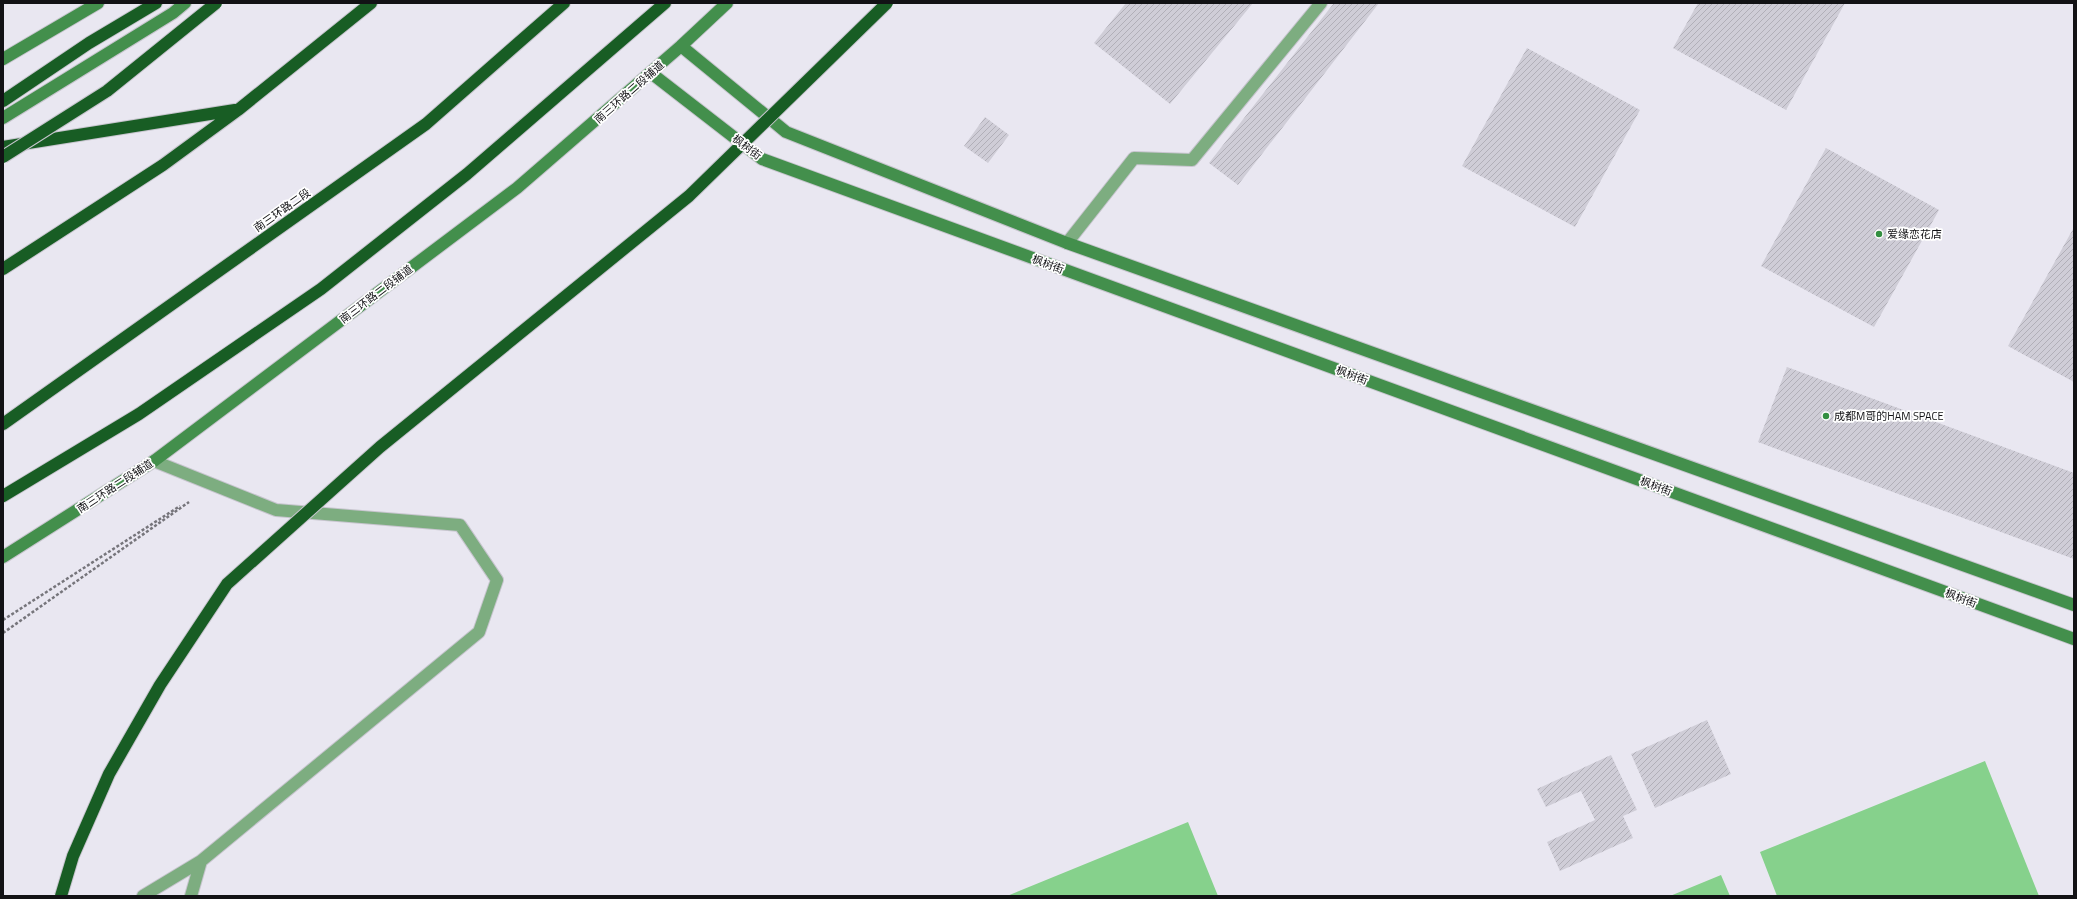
<svg xmlns="http://www.w3.org/2000/svg" width="2077" height="899" viewBox="0 0 2077 899" font-family="'Titillium Web','Noto Sans SC',sans-serif">
<style>
.garden{fill:#86d18c}
.building{fill:url(#building-hatch)}
.lines{fill:none;stroke-linecap:round;stroke-linejoin:round}
.lane-casing{stroke:#c7c5ce;stroke-width:14}
.street-casing{stroke:#c7c5ce;stroke-width:14}
.secondary-casing{stroke:#c7c5ce;stroke-width:14}
.highway-casing{stroke:#c7c5ce;stroke-width:14}
.path{stroke:#76757b;stroke-width:2.5;stroke-dasharray:3 2;stroke-linecap:butt}
.lane{stroke:#7dad80;stroke-width:12}
.street{stroke:#7dad80;stroke-width:12}
.secondary{stroke:#438f4c;stroke-width:12}
.highway{stroke:#185d24;stroke-width:12}
.highway-bridge-casing{stroke:#c7c5ce;stroke-width:14;stroke-linecap:butt}
.highway-bridge{stroke:#185d24;stroke-width:12}
.poi-dot{fill:#338f41;stroke:#fff;stroke-width:1.5}
.labels{text-anchor:middle;dominant-baseline:central;stroke-width:3.5;stroke-linejoin:round;paint-order:stroke}
.street-label{font-size:11px;fill:#121215;stroke:#fff}
.poi-label{font-size:11px;fill:#121215;stroke:#fff;text-anchor:start}
</style>
<defs>
<pattern id="building-hatch" width="6" height="6" patternUnits="userSpaceOnUse"><rect width="6" height="6" fill="#cfcdd7"/><path d="M-1 1l2-2M0 6l6-6M5 7l2-2" fill="none" stroke="#b1afb8"/></pattern>
</defs>
<rect width="100%" height="100%" fill="#e9e7f1"/>
<!-- garden -->
<path class="garden" d="M1985 761 2039 896H1777L1760 852Z
M1188 822 1218 896H1007Z
M1721 875 1730 896H1670Z"/>
<!-- building -->
<path class="building" d="M1126 3H1253L1170 104 1094 43Z
M1334 3H1379L1238 185 1209 163Z
M1698 3H1845L1786 110 1673 48Z
M1527 48 1640 110 1575 227 1462 166Z
M985 117 1009 135 988 163 964 146Z
M1826 148 1939 210 1874 327 1761 266Z
M2073 229H2074V382L2008 346Z
M1787 367 2074 473V559L1758 442Z
M1707 720 1731 774 1655 808 1631 754Z
M1611 755 1637 810 1623 816 1633 838 1560 871 1547 842 1595 820 1581 791 1546 807 1537 789Z"/>
<g class="lines">
<defs>
<path id="lane" d="M1067 243 1134 158 1192 160 1321 3"/>
<path id="street" d="M154 461 276 510 460 525 497 580 479 632 201 861 191 896
M143 896 201 861"/>
<path id="secondary" d="M681 46 786 132 1067 243 2074 605
M3 59 98 3
M651 73 762 159 2074 639
M3 118 173 13 185 3
M3 557 154 461 517 188 681 46 727 3"/>
<path id="highway" d="M3 101 89 43 156 3
M3 147 235 110
M3 269 163 165 238 110 371 3
M3 424 426 124 564 3
M3 496 139 414 321 289 467 174 665 3"/>
</defs>
<!-- lane casing -->
<use href="#lane" class="lane-casing"/>
<!-- street casing -->
<use href="#street" class="street-casing"/>
<!-- secondary casing -->
<use href="#secondary" class="secondary-casing"/>
<!-- highway casing -->
<use href="#highway" class="highway-casing"/>
<!-- path -->
<path class="path" d="M3 620 180 506
M3 633 189 502"/>
<!-- lane -->
<use href="#lane" class="lane"/>
<!-- street -->
<use href="#street" class="street"/>
<!-- secondary -->
<use href="#secondary" class="secondary"/>
<!-- highway -->
<use href="#highway" class="highway"/>
<defs>
<path id="highway-bridge" d="M3 157 107 91 216 3
M61 896 73 856 109 774 160 685 227 584 380 447 689 196 887 3"/>
</defs>
<!-- highway-bridge casing -->
<use href="#highway-bridge" class="highway-bridge-casing"/>
<!-- highway-bridge -->
<use href="#highway-bridge" class="highway-bridge"/>
</g>
<!-- markers -->
<g class="poi-dot">
<circle cx="1879" cy="234" r="4"/>
<circle cx="1826" cy="416" r="4"/>
</g>
<g class="labels">
<!-- street labels -->
<g class="street-label">
<text transform="translate(629 92) rotate(-41)">南三环路二段辅道</text>
<text transform="translate(747 147) rotate(37)">枫树街</text>
<text transform="translate(282 210) rotate(-35)">南三环路二段</text>
<text transform="translate(1048 264) rotate(20)">枫树街</text>
<text transform="translate(376 294) rotate(-37)">南三环路二段辅道</text>
<text transform="translate(1352 375) rotate(20)">枫树街</text>
<text transform="translate(115 486) rotate(-33)">南三环路二段辅道</text>
<text transform="translate(1656 486) rotate(20)">枫树街</text>
<text transform="translate(1961 598) rotate(20)">枫树街</text>
</g>
<!-- poi labels -->
<g class="poi-label">
<text x="1887" y="234">爱缘恋花店</text>
<text x="1834" y="416">成都M哥的HAM SPACE</text>
</g>
</g>
<!-- border -->
<rect width="2077" height="899" fill="none" stroke="#121215" stroke-width="8"/>
</svg>
